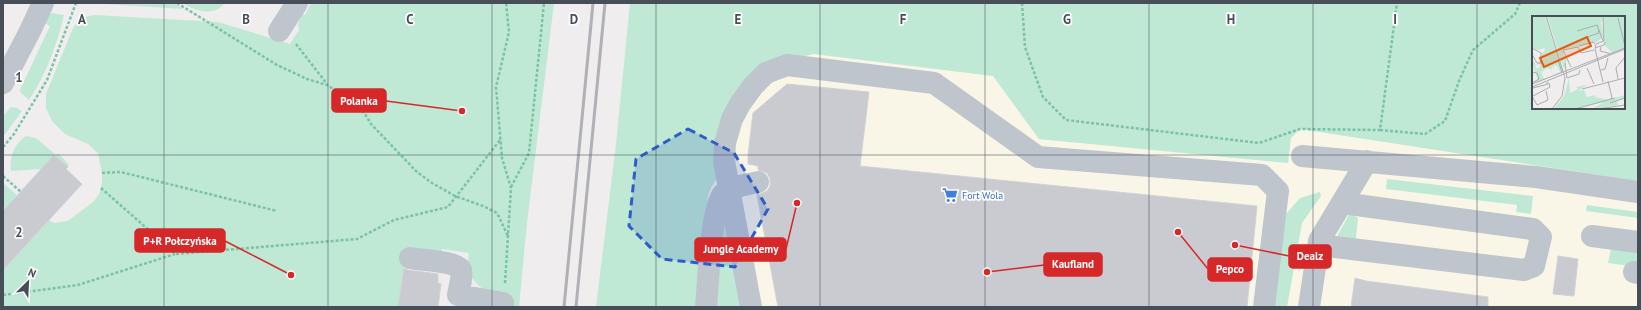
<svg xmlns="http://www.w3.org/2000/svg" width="1641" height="310" viewBox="0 0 1641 310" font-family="'PT Sans',sans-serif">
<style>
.commercial{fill:#f9f6e7}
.green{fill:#bfe9d4;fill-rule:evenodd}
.building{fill:#cacbd1;stroke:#d1d2d7}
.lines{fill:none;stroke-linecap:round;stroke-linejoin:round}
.path{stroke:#7bc2a8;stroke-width:2.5;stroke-dasharray:3 2;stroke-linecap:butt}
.minor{stroke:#bfc5cd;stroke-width:22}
.rail{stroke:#afb1b6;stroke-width:3}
.marked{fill:#2d5ec8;fill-opacity:0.2;stroke:#2d5ec8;stroke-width:3;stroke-dasharray:8 5;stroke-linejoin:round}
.grid{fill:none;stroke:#474e57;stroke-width:1;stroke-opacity:0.55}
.labels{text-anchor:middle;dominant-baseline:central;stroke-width:3.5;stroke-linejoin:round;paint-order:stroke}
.shop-label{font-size:10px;fill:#366cbe;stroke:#fff;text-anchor:start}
.inset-road{fill:none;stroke:#acadb1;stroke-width:1}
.view{fill:#e8590c;fill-opacity:0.15;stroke:#e8590c;stroke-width:2}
.inset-edge{fill:none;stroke:#474e57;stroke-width:2}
.grid-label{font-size:13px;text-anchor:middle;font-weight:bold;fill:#474e57;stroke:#fff;stroke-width:3.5;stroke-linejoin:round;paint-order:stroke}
.leader{fill:none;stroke:#d62828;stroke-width:1.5}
.callout-dot{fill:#d62828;stroke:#fff;stroke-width:1.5}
.callout{fill:#d62828;stroke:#d62828;stroke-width:1.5}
.callout-label{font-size:11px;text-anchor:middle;font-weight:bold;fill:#fff}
</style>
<rect width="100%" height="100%" fill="#efeded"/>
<!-- commercial -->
<path class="commercial" d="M679 38 993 76 1039 139 1288 163 1291 138 1300 129 1638 181V307H647Z"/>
<!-- green -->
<path class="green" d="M89 3H174L183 9Z
M185 3H224C216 17 195 11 184 4Z
M311 3H554L527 223 519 307C516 307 512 308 509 307 500 305 474 283 470 275 467 268 468 260 469 253L442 249 441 257 406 252 398 307H3V270L49 220 54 223 68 221 93 202 99 194 102 183V173L98 153 88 144 65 134 52 121 46 108V94L73 28C79 19 84 16 95 15L218 22 290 44 299 30 298 24 302 14 305 15Z
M630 3H1638V181L1300 129 1291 138 1288 163 1039 139 993 76 814 54 764 65 718 177 712 186 708 195 697 307H596L616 144ZM1533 17H1624V108H1533Z
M52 13 64 15C57 44 46 75 29 100L21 93 20 90 50 26 45 23 49 14Z
M11 107 17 108 22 111 3 137V116Z
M26 136 36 138 56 155 58 153 69 165 68 167 54 155 41 169 11 171C9 157 14 144 26 136Z
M1387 179 1533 196 1531 214 1516 212 1517 205 1386 189Z
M3 183 17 195 3 211Z
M1320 192 1321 196 1302 223 1287 307H1272L1286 214 1300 198Z
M1587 205 1638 212V218L1586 211Z
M1350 213 1358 218 1356 238 1353 243 1337 239 1338 234Z
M724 219 743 307H716Z
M1611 249 1638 252V267L1608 263Z"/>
<!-- building -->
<path class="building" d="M787 84 869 92 860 166 1257 206 1247 307H778L757 195 767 191 770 186V179L767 173 758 170V166L748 164V155L753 113Z
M54 155 68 167 66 169 82 184 3 270V211Z
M1558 256 1578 259 1574 296 1553 294Z
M404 268 408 270 438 274V283L441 284 438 307H398Z
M1355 278 1366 281 1488 297V307H1351Z"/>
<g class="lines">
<!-- path -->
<path class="path" d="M177 3 277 65 307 79 327 85 353 102 365 114 371 124 417 172 432 183 455 196 483 206 497 213 508 236
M1022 3 1025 47 1043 97 1066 120 1259 143 1300 129 1380 130 1397 3
M296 44 327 84
M1380 130 1425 134 1445 121 1459 81 1473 50 1515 14 1520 3
M3 147 14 134 47 80 76 3
M102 173 121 172 277 211
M3 176 21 192
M511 187 529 153 544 3
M101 188 176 254 357 239 394 220 448 207 500 140
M505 283 511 188 502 158 496 87 509 32 506 3
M3 295 78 285 175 254"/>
<!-- minor -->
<path class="minor" d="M279 31 297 3
M3 83 30 31 43 3
M1302 156 1536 177 1638 192
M1592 236 1638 242
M1319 245 1524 270 1534 266 1541 237 1533 229 1342 203
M410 258C420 260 457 261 461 270 463 277 459 288 458 295L503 303
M1634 272 1638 273
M706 307C708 286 711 207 723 194 731 186 747 185 758 182
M751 307 724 161 725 143 732 119 740 104 753 86 766 73 787 65 934 83 1038 157 1262 175 1278 191 1264 307
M1309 307 1319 241 1367 161"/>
<!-- rail -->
<path class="rail" d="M564 307 593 3
M576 307 605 3"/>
</g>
<!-- marked area -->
<path class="marked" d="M688 129 734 153 768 209 735 267 662 259 629 226 636 159Z"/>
<!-- grid -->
<path class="grid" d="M164 3V307M328 3V307M492 3V307M656 3V307M820 3V307M985 3V307M1149 3V307M1313 3V307M1477 3V307M3 155H1638"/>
<!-- icons -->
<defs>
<symbol id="supermarket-bare" viewBox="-9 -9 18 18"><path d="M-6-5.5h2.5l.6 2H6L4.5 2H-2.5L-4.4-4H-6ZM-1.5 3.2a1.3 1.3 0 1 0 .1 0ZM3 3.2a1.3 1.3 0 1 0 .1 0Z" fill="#3f7fe0" stroke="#fff" stroke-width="2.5" paint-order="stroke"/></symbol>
</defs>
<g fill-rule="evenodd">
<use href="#supermarket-bare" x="939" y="184" width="22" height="22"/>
</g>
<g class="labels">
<!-- shop labels -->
<g class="shop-label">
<text x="962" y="195">Fort Wola</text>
</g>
</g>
<!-- overview -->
<g transform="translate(1532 16)">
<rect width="93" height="93" fill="#efeded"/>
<path d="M0 0H13L31 56 21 60 19 55V54L21 59 28 56 25 50 22 49V53L20 50 19 54 16 52 9 56 12 63 20 61 0 68 6 64 0 48 3 45 4 53 8 51V48L4 49 11 41 9 38 12 36 13 32 6 34 10 36 0 31ZM15 0H71L69 7 72 21 63 27 32 33 31 39 35 43 32 53ZM71 0H93V32L81 37 73 30ZM37 62 38 77 46 73 44 71 55 69 46 75 52 74 55 81 64 79 63 81 77 84 93 79V86L92 83 85 85 86 89 64 93H60L72 86 42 93H22L32 80Z" fill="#bfe9d4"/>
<path class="inset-road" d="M14 0 33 62 30 80 20 93M71 0 72 25M86 2 93 30M45 15 65 9 71 25M52 22 67 17 66 14M47 30 61 26 63 28M69 31 68 35 80 38M0 32 9 37V47H5L0 38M63 32 72 29 73 26M26 44 30 56M33 47 35 62 47 58 48 54M39 51 31 34 46 31 49 37 62 34M55 52 62 68M69 54 73 53 76 42M0 56 5 57 7 63 0 67M86 63 84 52 93 41M76 65 80 82 78 83M71 66 63 33 64 28 72 25M0 68 93 32M0 71 93 33M1 72 16 68M50 73 93 62M0 80 5 89 16 84 14 75M1 80 18 71 17 67H14M78 87 93 82M43 93 83 82M66 93 93 89"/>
<path class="view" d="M55 21 59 30 12 51 8 42Z"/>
<rect width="93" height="93" class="inset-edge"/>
</g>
<g class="grid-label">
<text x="82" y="24">A</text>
<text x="246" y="24">B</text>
<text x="410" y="24">C</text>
<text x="574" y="24">D</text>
<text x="738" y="24">E</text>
<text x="903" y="24">F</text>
<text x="1067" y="24">G</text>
<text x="1231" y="24">H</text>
<text x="1395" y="24">I</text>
<text x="19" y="82">1</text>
<text x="19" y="237">2</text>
</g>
<!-- callouts -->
<path class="leader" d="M462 111L386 101M291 275L225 241M797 203L786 249M1235 245L1289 256M987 272L1044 265M1178 232L1208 269"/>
<g class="callout-dot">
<circle cx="462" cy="111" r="4"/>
<circle cx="291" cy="275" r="4"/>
<circle cx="797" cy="203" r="4"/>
<circle cx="1235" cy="245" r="4"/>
<circle cx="987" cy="272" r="4"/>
<circle cx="1178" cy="232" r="4"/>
</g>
<g class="callout">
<rect x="332" y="89" width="54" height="23" rx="4"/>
<rect x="135" y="229" width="90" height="23" rx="4"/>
<rect x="695" y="238" width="91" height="23" rx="4"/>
<rect x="1289" y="245" width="42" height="23" rx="4"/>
<rect x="1044" y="253" width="58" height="23" rx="4"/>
<rect x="1208" y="258" width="44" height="23" rx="4"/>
</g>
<g class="callout-label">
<text x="359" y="105">Polanka</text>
<text x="180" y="245">P+R Połczyńska</text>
<text x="741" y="253">Jungle Academy</text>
<text x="1310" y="260">Dealz</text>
<text x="1073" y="268">Kaufland</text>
<text x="1230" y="273">Pepco</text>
</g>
<!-- border -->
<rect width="1641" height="310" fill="none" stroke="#474e57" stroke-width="8"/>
<!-- north arrow -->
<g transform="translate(28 282) rotate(24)" stroke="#ffffff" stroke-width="3" paint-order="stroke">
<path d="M0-3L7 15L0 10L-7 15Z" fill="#474e57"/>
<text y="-6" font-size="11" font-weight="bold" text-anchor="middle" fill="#474e57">N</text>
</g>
</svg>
